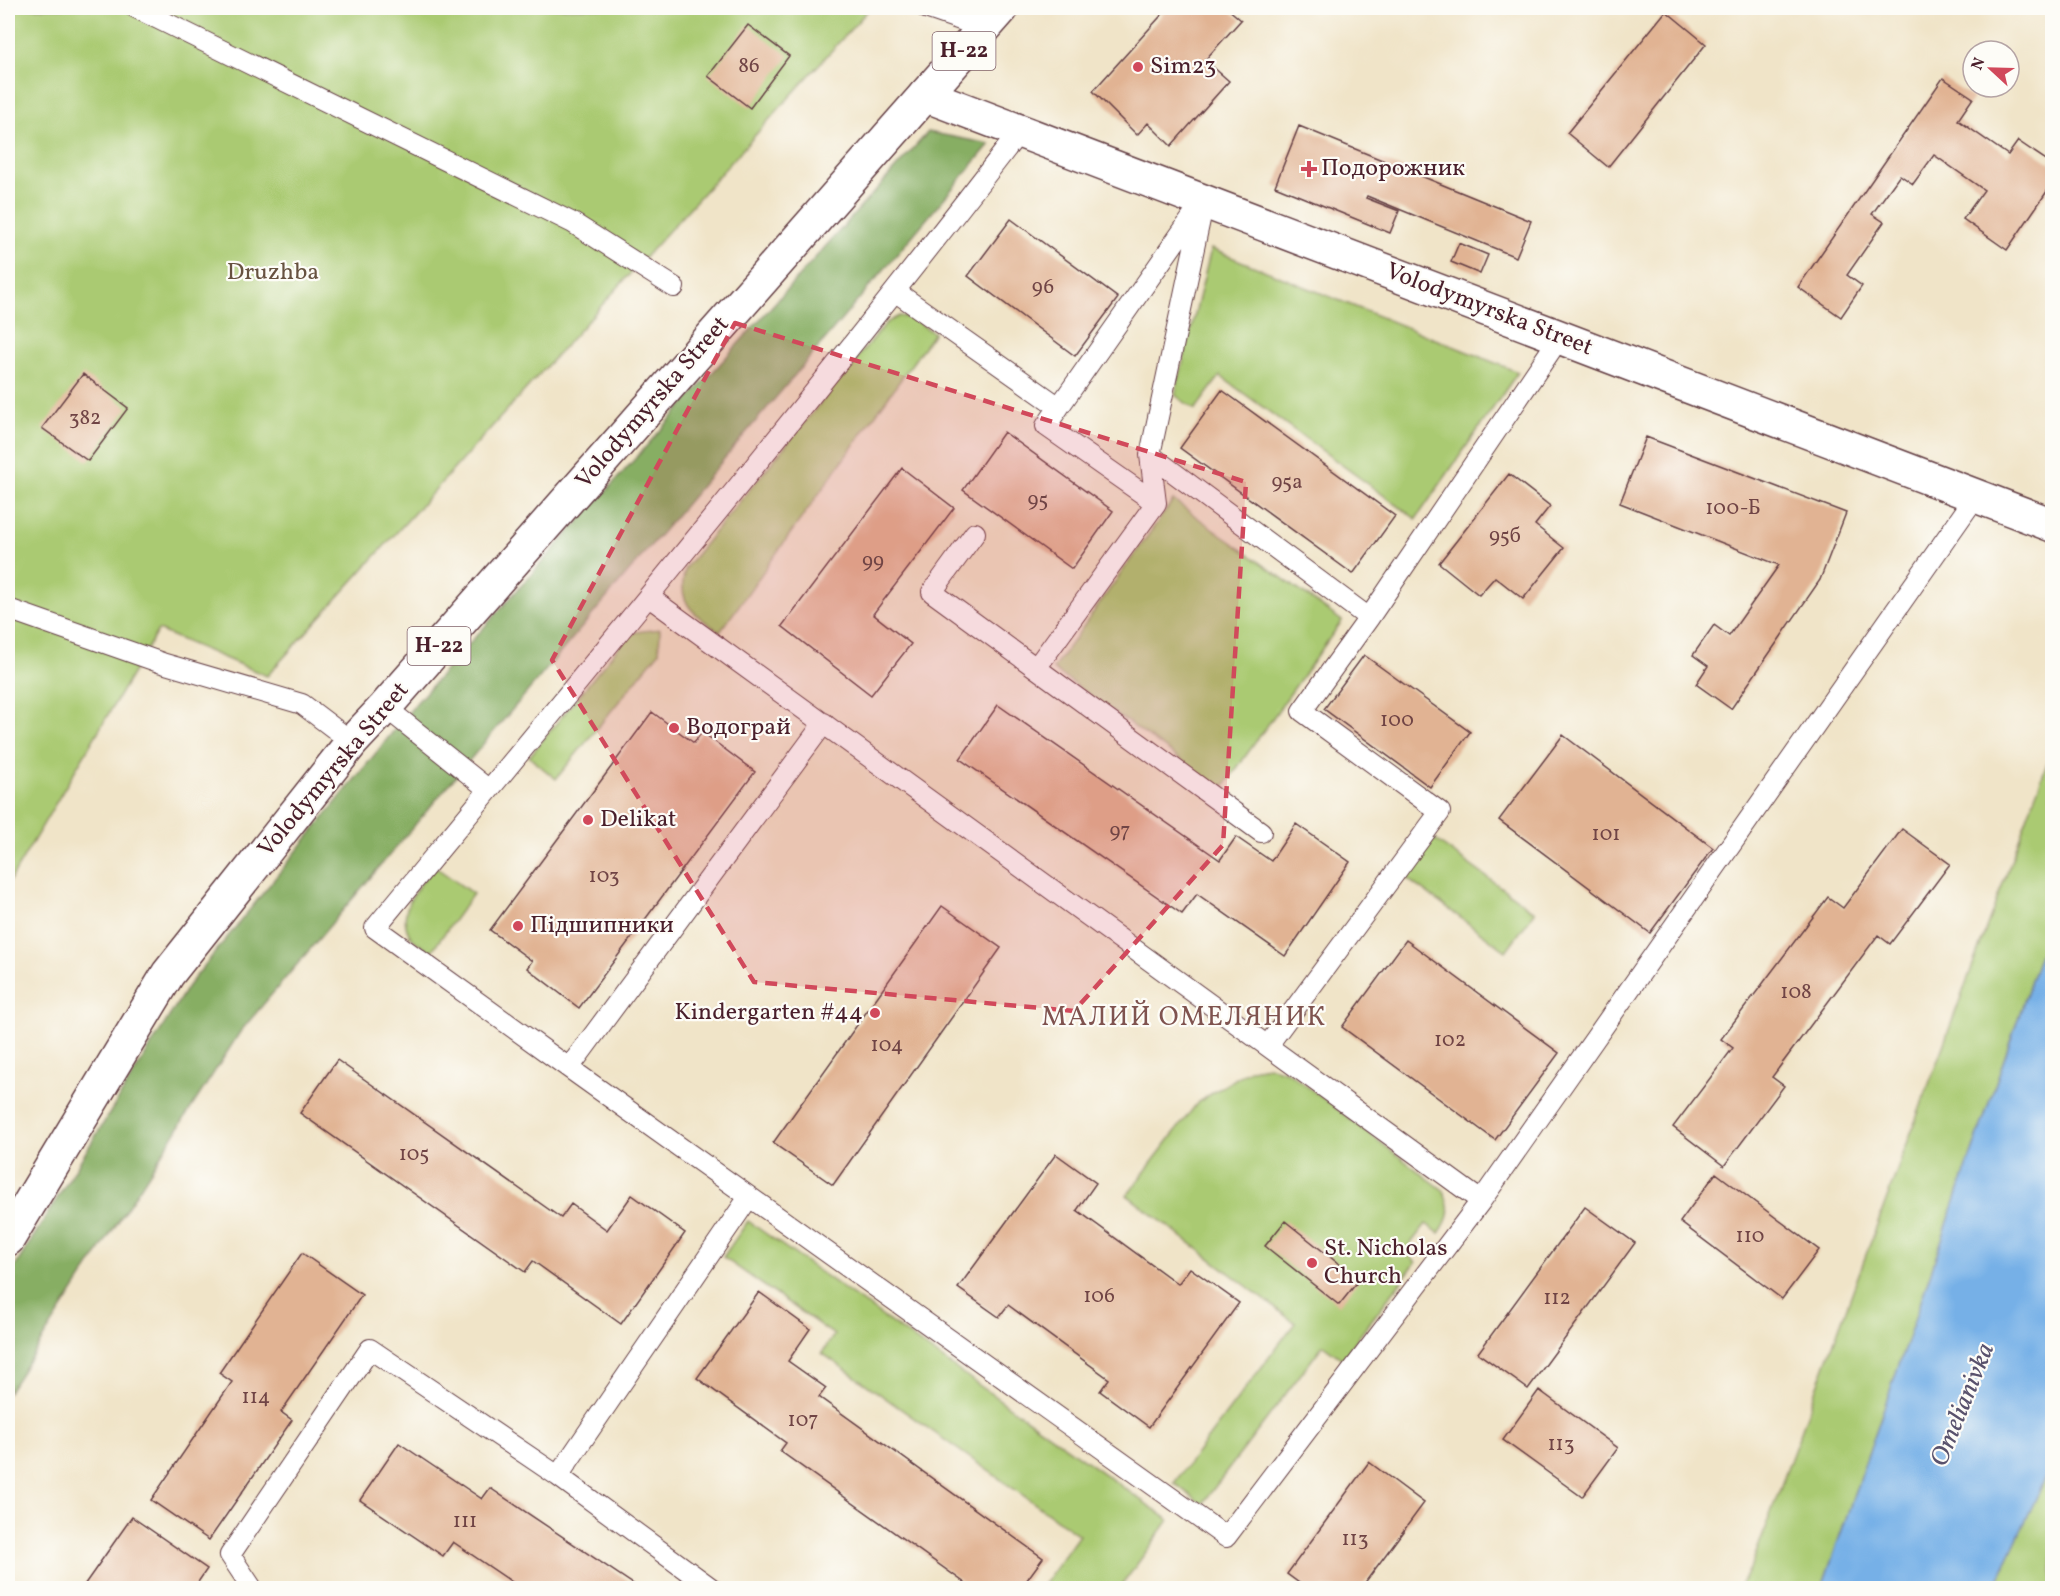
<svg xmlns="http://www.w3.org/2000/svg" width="2060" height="1596" viewBox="0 0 2060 1596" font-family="Vollkorn,serif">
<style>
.green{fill:#aaca72;stroke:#7a744e;stroke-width:1.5}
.forest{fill:#87ae64;stroke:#686648;stroke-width:1.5}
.water{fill:#76b0e7;stroke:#606889;stroke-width:1.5}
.building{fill:#e1b393}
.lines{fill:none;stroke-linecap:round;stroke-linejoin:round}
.service-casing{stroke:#633d43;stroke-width:22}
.tertiary-casing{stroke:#633d43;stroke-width:36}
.primary-casing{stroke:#633d43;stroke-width:36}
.service{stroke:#fff;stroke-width:20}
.tertiary{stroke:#fff;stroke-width:33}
.primary{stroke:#fff;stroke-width:33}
.marked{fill:#d1495b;fill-opacity:0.2;stroke:#d1495b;stroke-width:4.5;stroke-dasharray:12 8;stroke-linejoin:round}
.poi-dot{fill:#d1495b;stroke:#fdfcf7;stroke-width:2}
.labels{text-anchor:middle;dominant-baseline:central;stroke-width:4.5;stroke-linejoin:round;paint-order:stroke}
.number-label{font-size:21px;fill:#704445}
.shield{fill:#fdfcf7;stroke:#806168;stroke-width:1.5}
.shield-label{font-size:22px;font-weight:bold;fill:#4a1f2b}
.poi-label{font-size:24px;fill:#4a1f2b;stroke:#fdfcf7;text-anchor:start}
.park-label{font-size:24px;fill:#675240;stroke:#fdfcf7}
.street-label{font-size:24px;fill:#4a1f2b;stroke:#fdfcf7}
.water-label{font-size:26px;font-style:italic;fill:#59526d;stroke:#fdfcf7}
.quarter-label{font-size:27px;letter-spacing:1.5px;fill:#7f534f;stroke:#fdfcf7}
</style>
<rect width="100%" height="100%" fill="#fdfcf7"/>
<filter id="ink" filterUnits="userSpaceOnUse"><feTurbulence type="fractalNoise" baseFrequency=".0167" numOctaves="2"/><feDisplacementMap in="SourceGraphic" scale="12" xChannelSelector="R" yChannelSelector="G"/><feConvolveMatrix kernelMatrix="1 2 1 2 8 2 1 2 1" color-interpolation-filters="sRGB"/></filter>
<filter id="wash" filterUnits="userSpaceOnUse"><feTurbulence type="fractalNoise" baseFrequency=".008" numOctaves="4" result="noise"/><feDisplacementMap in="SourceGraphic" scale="24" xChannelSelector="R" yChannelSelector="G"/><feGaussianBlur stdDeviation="1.35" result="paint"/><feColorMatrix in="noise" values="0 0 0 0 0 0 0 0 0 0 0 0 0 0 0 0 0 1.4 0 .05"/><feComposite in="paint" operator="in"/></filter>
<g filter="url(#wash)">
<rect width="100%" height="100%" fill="#f0e4c8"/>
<!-- green -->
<path class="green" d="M8 8H870L267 676 158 630 8 884Z
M1211 249 1518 372 1416 519 1220 376 1195 410 1175 395Z
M899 316 911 318 934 333 720 632C693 613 675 603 686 567L886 323Z
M1173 500 1342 621 1222 789 1053 669Z
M660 629 659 652 556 779 529 757 624 640 636 632Z
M2052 750V920L1822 1588H1738L1751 1567Z
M1434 839 1535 912 1506 951 1406 878Z
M434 866 473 894 431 952C424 947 412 941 409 934 396 910 420 884 434 866Z
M1268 1066 1288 1072 1443 1190C1451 1208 1451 1217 1439 1233L1426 1224 1404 1252 1416 1262 1342 1359 1323 1345 1202 1504 1174 1483 1295 1323 1127 1195 1198 1102 1251 1069Z
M748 1221 1169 1520 1120 1588H1041L1079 1535 822 1353 834 1335 723 1257Z
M2052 1464V1588H1994Z"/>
<!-- forest -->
<path class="forest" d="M928 132 990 144 240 1032 8 1393V1278L188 986 417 702Z"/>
<!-- water -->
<path class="water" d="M2052 920V1464L1994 1588H1822Z"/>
<g id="blocks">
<!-- building -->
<path class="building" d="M1168 8H1227L1241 20 1205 60 1229 81 1171 146 1148 123 1137 135 1093 91Z
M1666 11 1706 44 1608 167 1567 133Z
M748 25 789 56 750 108 708 76Z
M1943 78 1973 98 1958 120 2008 155 2018 141 2052 164V184L2007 250 1963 219 1984 190 1934 155 1913 184 1900 175 1872 214 1884 222 1847 275 1862 286 1841 317 1798 287Z
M1299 126 1531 221 1516 257 1367 196 1366 198 1399 211 1390 233 1275 186Z
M1011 219 1118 298 1075 356 968 276Z
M1459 243 1488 255 1480 274 1451 262Z
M83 374 128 408 88 461 42 428Z
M1222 390 1395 516 1353 574 1180 448Z
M1004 432 1113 511 1072 569 963 490Z
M1646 437 1846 513 1820 580 1731 709 1696 684 1708 666 1693 655 1714 625 1729 636 1779 565 1620 503Z
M902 468 954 508 873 614 911 644 871 695 782 626Z
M1509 474 1550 506 1535 525 1564 548 1523 599 1495 577 1479 595 1439 563Z
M1364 655 1470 732 1430 787 1324 709Z
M998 705 1220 860 1236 837 1271 861 1296 824 1350 862 1285 956 1197 894 1182 914 960 759Z
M652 712 694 743 702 732 755 772 579 1008 527 968 532 961 490 930Z
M1563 735 1713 848 1650 933 1499 820Z
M1902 829 1950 864 1890 944 1878 935 1772 1077 1784 1086 1724 1166 1673 1127 1733 1048 1721 1039 1828 897 1843 908Z
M942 906 1001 948 833 1185 773 1143Z
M1406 940 1559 1053 1495 1140 1342 1027Z
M337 1060 561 1218 571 1204 607 1230 632 1195 685 1233 621 1324 533 1261 525 1272 300 1113Z
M1056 1154 1096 1183 1077 1210 1178 1284 1190 1268 1239 1303 1149 1427 1100 1391 1109 1379 1008 1305 999 1317 958 1288Z
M1716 1173 1819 1250 1782 1299 1680 1222Z
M1585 1207 1635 1243 1528 1389 1478 1353Z
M1285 1221 1359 1280 1339 1305 1265 1246Z
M302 1253 362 1295 281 1412 292 1420 209 1540 151 1500 232 1382 219 1373Z
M759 1292 810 1329 788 1361 826 1388 819 1397 1043 1558 1021 1588H972L780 1451 786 1443 697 1378Z
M1539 1390 1618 1448 1582 1497 1503 1440Z
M399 1443 482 1499 490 1488 639 1588H521L453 1542 443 1556 360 1500Z
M1369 1462 1424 1503 1361 1588H1306L1287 1574Z
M132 1517 207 1569 194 1588H82Z"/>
</g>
</g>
<g filter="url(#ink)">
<use href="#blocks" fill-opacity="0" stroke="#633d43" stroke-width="1.5"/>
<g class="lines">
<defs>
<path id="service" d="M136 8 573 223 674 287
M926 8 984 28
M1020 131C811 402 593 664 375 928L569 1068 1226 1537 1481 1201 1976 496
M896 292 1059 407 1198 209
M1059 407 1046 426 1156 503
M1150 455 1369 618
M975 533 932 592 1036 668 1156 503 1150 455 1204 201
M649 597 1481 1201
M8 609 162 663 302 704 352 742
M1036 668 1261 832
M385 707 489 790
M1268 1045 1440 812 1302 711 1369 618 1560 337
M569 1068 824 723
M558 1476 749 1197
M252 1588 230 1555 370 1349 558 1476 711 1588"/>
<path id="tertiary" d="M925 95 2052 525"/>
<path id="primary" d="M8 1239 168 974 352 742 385 707 1002 8"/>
</defs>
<!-- service casing -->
<use href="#service" class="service-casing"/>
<!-- tertiary casing -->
<use href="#tertiary" class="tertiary-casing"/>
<!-- primary casing -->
<use href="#primary" class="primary-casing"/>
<!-- service -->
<use href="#service" class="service"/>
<!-- tertiary -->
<use href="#tertiary" class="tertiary"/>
<!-- primary -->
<use href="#primary" class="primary"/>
</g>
</g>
<!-- marked area -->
<path class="marked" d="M735 323 1246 482 1223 845 1074 1011 754 982 552 660Z"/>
<!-- markers -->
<g class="poi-dot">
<circle cx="1138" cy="67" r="6"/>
<path d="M1306 160h6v6h6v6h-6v6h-6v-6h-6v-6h6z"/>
<circle cx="674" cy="728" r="6"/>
<circle cx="588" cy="820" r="6"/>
<circle cx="518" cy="926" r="6"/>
<circle cx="875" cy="1013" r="6"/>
<circle cx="1312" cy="1263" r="6"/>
</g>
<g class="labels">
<!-- number labels -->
<g class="number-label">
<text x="749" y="66">86</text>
<text x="1043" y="287">96</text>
<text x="85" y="418">382</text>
<text x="1287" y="482">95а</text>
<text x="1038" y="500">95</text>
<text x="1733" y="508">100-Б</text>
<text x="1505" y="536">95б</text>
<text x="873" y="561">99</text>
<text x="1397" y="720">100</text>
<text x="1120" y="831">97</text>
<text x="1606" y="834">101</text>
<text x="604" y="876">103</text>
<text x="1796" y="992">108</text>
<text x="1450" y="1040">102</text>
<text x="887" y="1045">104</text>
<text x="414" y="1154">105</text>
<text x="1750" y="1236">110</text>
<text x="1099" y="1296">106</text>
<text x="1557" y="1298">112</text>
<text x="256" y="1397">114</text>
<text x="803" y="1420">107</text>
<text x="1561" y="1444">113</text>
<text x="465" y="1521">111</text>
<text x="1355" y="1539">113</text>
</g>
<!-- shield labels -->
<g class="shield">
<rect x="932.5" y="32" width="63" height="38" rx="4.5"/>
<rect x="407.5" y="627" width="63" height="38" rx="4.5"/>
</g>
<g class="shield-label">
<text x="964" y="51">Н-22</text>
<text x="439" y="646">Н-22</text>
</g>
<!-- poi labels -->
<g class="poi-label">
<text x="1150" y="67">Sim23</text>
<text x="1321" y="169">Подорожник</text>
<text x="686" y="728">Водограй</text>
<text x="600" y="820">Delikat</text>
<text x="530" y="926">Підшипники</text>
<text x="863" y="1013" text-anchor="end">Kindergarten #44</text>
<text x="1324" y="1249">St. Nicholas<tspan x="1324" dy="28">Church</tspan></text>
</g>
<!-- park labels -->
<g class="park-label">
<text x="273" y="273">Druzhba</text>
</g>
<!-- street labels -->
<g class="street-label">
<text transform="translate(1489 310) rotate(21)">Volodymyrska Street</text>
<text transform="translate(653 403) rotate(-49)">Volodymyrska Street</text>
<text transform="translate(334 770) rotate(-50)">Volodymyrska Street</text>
</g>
<!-- water labels -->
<g class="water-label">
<text transform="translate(1963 1405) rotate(-68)">Omelianivka</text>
</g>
<!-- quarter labels -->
<g class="quarter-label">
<text x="1184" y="1018">МАЛИЙ ОМЕЛЯНИК</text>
</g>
</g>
<!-- margin -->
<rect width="2060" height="1596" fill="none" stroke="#fdfcf7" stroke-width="30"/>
<!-- north arrow -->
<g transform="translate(1991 69) rotate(292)"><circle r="28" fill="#fdfcf7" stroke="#b5a4a5" stroke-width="1.5"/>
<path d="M0-4.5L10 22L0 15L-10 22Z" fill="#d1495b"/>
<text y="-9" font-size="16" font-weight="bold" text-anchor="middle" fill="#4a1f2b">N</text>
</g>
</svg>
